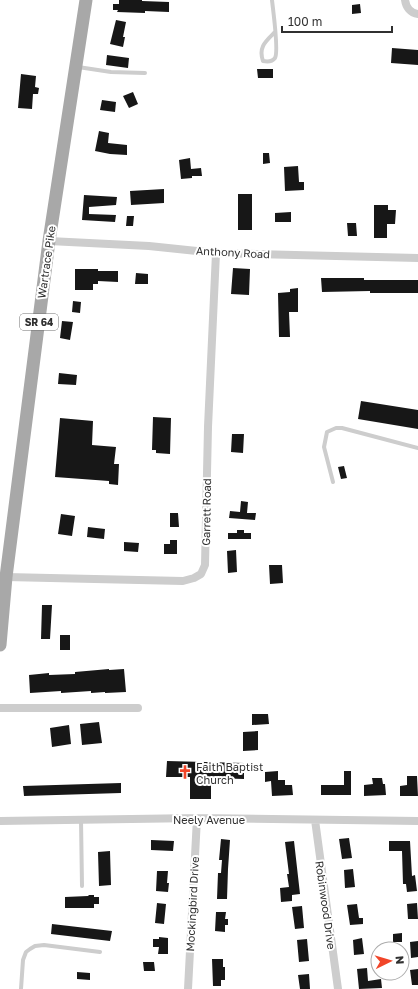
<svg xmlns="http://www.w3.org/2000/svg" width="418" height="989" viewBox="0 0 418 989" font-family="'Golos Text',sans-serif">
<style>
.building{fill:#171717}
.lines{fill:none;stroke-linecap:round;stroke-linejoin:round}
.lane{stroke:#cdcdcd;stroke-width:4}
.street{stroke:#cdcdcd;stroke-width:8}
.primary{stroke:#a8a8a8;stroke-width:13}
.labels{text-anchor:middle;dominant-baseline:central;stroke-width:4;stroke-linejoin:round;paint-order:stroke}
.shield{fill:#fff;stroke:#6e6e6e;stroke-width:1}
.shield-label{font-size:10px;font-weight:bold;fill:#303030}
.street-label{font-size:11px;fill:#303030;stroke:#fff}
.poi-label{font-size:11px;fill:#303030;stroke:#fff;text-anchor:start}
</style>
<rect width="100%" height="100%" fill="#fff"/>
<!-- building -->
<path class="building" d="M119 0H142V1L169 2V12L145 11V13L117 12 118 10H113V4H119Z
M360 4 361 13 352 14V5Z
M116 20 126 22 123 37H125L123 47 110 44Z
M392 48 418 50V65L391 63Z
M107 55 129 58 128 68 106 65Z
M257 69H273V78H258Z
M21 74 36 76 35 87 39 88 38 94H33L32 109 18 108Z
M133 92 138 104 129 108 123 96Z
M102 100 116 102 115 112 100 110Z
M99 131 109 133 108 143 127 145V155L110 154 95 151Z
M263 153H269L270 163 263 164Z
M190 158 191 169 201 168 202 176H192V178L181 179 179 160Z
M298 166 299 182H304V190L285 191 284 167Z
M164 189V203L131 205 130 191Z
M238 194H252V230H238Z
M84 195 117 197 116 205 89 207V214L116 215 115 222 82 220Z
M374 205H388V210H396L395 224H387V238H374Z
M291 212V222H275V213Z
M127 216H134L133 226H126Z
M347 223H356L357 236H348Z
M233 268 250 269 249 295 231 294Z
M75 269H98V271H118V282L98 281V284H93V290H75Z
M136 273 148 274V284H135Z
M321 278H364V280H418V293H370V291L322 292Z
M298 288V312H289L290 337H279L278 293 290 292V289Z
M73 301 81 302 80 313 72 312Z
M62 321 73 322 70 340 60 338Z
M59 373 77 375 76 385 58 384Z
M361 401 418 410V429L358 419Z
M153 417 171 418 170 454 156 453V450H152Z
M60 418 93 421 92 445 116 447 114 464H119L118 485 109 484V481L55 477Z
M232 434H244L243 453 231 452Z
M344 466 347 478 341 479 338 467Z
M241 501 248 502 247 513H256L255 520 229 518 230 511 240 512Z
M170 513H178L179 527H170Z
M61 514 75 516 72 536 58 534Z
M88 527 105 529 104 539 87 537Z
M237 530H244V533H251V539H228V533H237Z
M170 540H177V554H164V544H170Z
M124 542 139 543 138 552 124 551Z
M236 550 237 572 228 573 227 551Z
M269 565H282L283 583 270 584Z
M42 605H52L50 639H41Z
M60 635H70V650H60Z
M109 669V670L124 669 126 692 105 693V692L91 693V691L61 693V691L30 693 29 675 49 673V675L75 674V672Z
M252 714H268L269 724 252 725Z
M99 722 102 743 82 745 80 724Z
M69 725 71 744 52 747 50 728Z
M258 731V750L243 751V732Z
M167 761 244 763V779L211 778V799H190V777H166Z
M278 771V780H285V785H292L293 795 272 796 271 781 265 782V772Z
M344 771H351V795H321V785H344Z
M407 776H417L418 796H400V786L407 785Z
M372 778H382L383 784H385L386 795 364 796V785L373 784Z
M121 783V793L24 796 23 786Z
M349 838 352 858 342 859 339 839Z
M221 839 230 840 228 869 227 899H217L218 873H221L222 860H219Z
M151 840 174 841 173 851 151 850Z
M294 841 300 894 292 895V901L281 902 280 888 289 887 287 874H289L285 842Z
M389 841H410L412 876 415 875 417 891 407 892 406 884H403L402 851H389Z
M110 851 111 885 99 886 98 852Z
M353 869 355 887 345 888 344 870Z
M157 871H168L167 883H169L168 892 156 891Z
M89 895H94V897H99V904H94V908H65V897L88 896Z
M157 903 166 904 164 924 155 923Z
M417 903 418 919H408L407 904Z
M357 904 359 918H363V924L350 925 347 905Z
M302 906 304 928 295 929 292 907Z
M216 912H226L225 919H228V925H225V932L215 931Z
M52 924 112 931 110 941 51 934Z
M402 933V942H393V934Z
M159 937 168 938V954H158L159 947H153V939H159Z
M362 938 364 954 354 955 353 940Z
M307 939 309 961 299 962 297 940Z
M418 941V957L411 958 410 942Z
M212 959H223V967H225V980H221V986H213Z
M143 962H154L155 971H144Z
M367 968 368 981 381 979 382 988 359 989 357 969Z
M418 969V985H412L410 970Z
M77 972 90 973V980L77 979Z
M309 974 310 989H300L298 975Z"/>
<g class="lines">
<!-- lane -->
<path class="lane" d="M272 0C273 10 279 51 275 58 272 62 268 62 263 61 258 47 266 41 275 32
M78 67 111 72 145 73
M333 482 324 447 327 432 336 428H342L418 448
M81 820 82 886
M21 989 23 960 26 952 30 949 35 946 44 945 100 952"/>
<!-- street -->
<path class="street" d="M405 0C406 7 410 13 418 14
M49 241 149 246 216 253 418 258
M6 577 183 581 194 578 201 574 205 565 208 427 216 253
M0 708H138
M315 820 338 989
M0 821 197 818 418 821
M188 989 197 818"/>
<!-- primary -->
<path class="primary" d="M0 645 6 577 49 241 86 0"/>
</g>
<!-- icons -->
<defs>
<symbol id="church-bare" viewBox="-9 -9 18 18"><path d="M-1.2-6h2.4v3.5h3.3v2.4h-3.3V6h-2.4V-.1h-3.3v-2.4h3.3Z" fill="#f14529" stroke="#fff" stroke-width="2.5" paint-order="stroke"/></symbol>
</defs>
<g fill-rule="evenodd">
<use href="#church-bare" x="175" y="762" width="20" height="20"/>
</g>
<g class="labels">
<!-- shield labels -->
<rect class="shield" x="20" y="314" width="38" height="16" rx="3"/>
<g class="shield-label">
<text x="39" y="322">SR 64</text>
</g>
<!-- street labels -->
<g class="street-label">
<text transform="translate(233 252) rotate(3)">Anthony Road</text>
<text transform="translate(46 262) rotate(-82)">Wartrace Pike</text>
<text transform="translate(206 512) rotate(-89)">Garrett Road</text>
<text x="209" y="819">Neely Avenue</text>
<text transform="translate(192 904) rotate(-87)">Mockingbird Drive</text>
<text transform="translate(326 905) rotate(82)">Robinwood Drive</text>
</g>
<!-- poi labels -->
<g class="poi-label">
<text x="196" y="766">Faith Baptist<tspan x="196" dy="13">Church</tspan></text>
</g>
</g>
<!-- north arrow -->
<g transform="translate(390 961) rotate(85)"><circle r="19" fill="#ffffff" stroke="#acacac"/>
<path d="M0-3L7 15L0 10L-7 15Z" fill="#f14529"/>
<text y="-6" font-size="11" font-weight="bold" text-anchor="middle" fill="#303030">N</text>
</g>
<!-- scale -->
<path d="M282 26v6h110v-6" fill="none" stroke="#303030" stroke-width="2"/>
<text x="288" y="26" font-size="12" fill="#303030" stroke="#ffffff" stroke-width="3" paint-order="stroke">100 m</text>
</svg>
